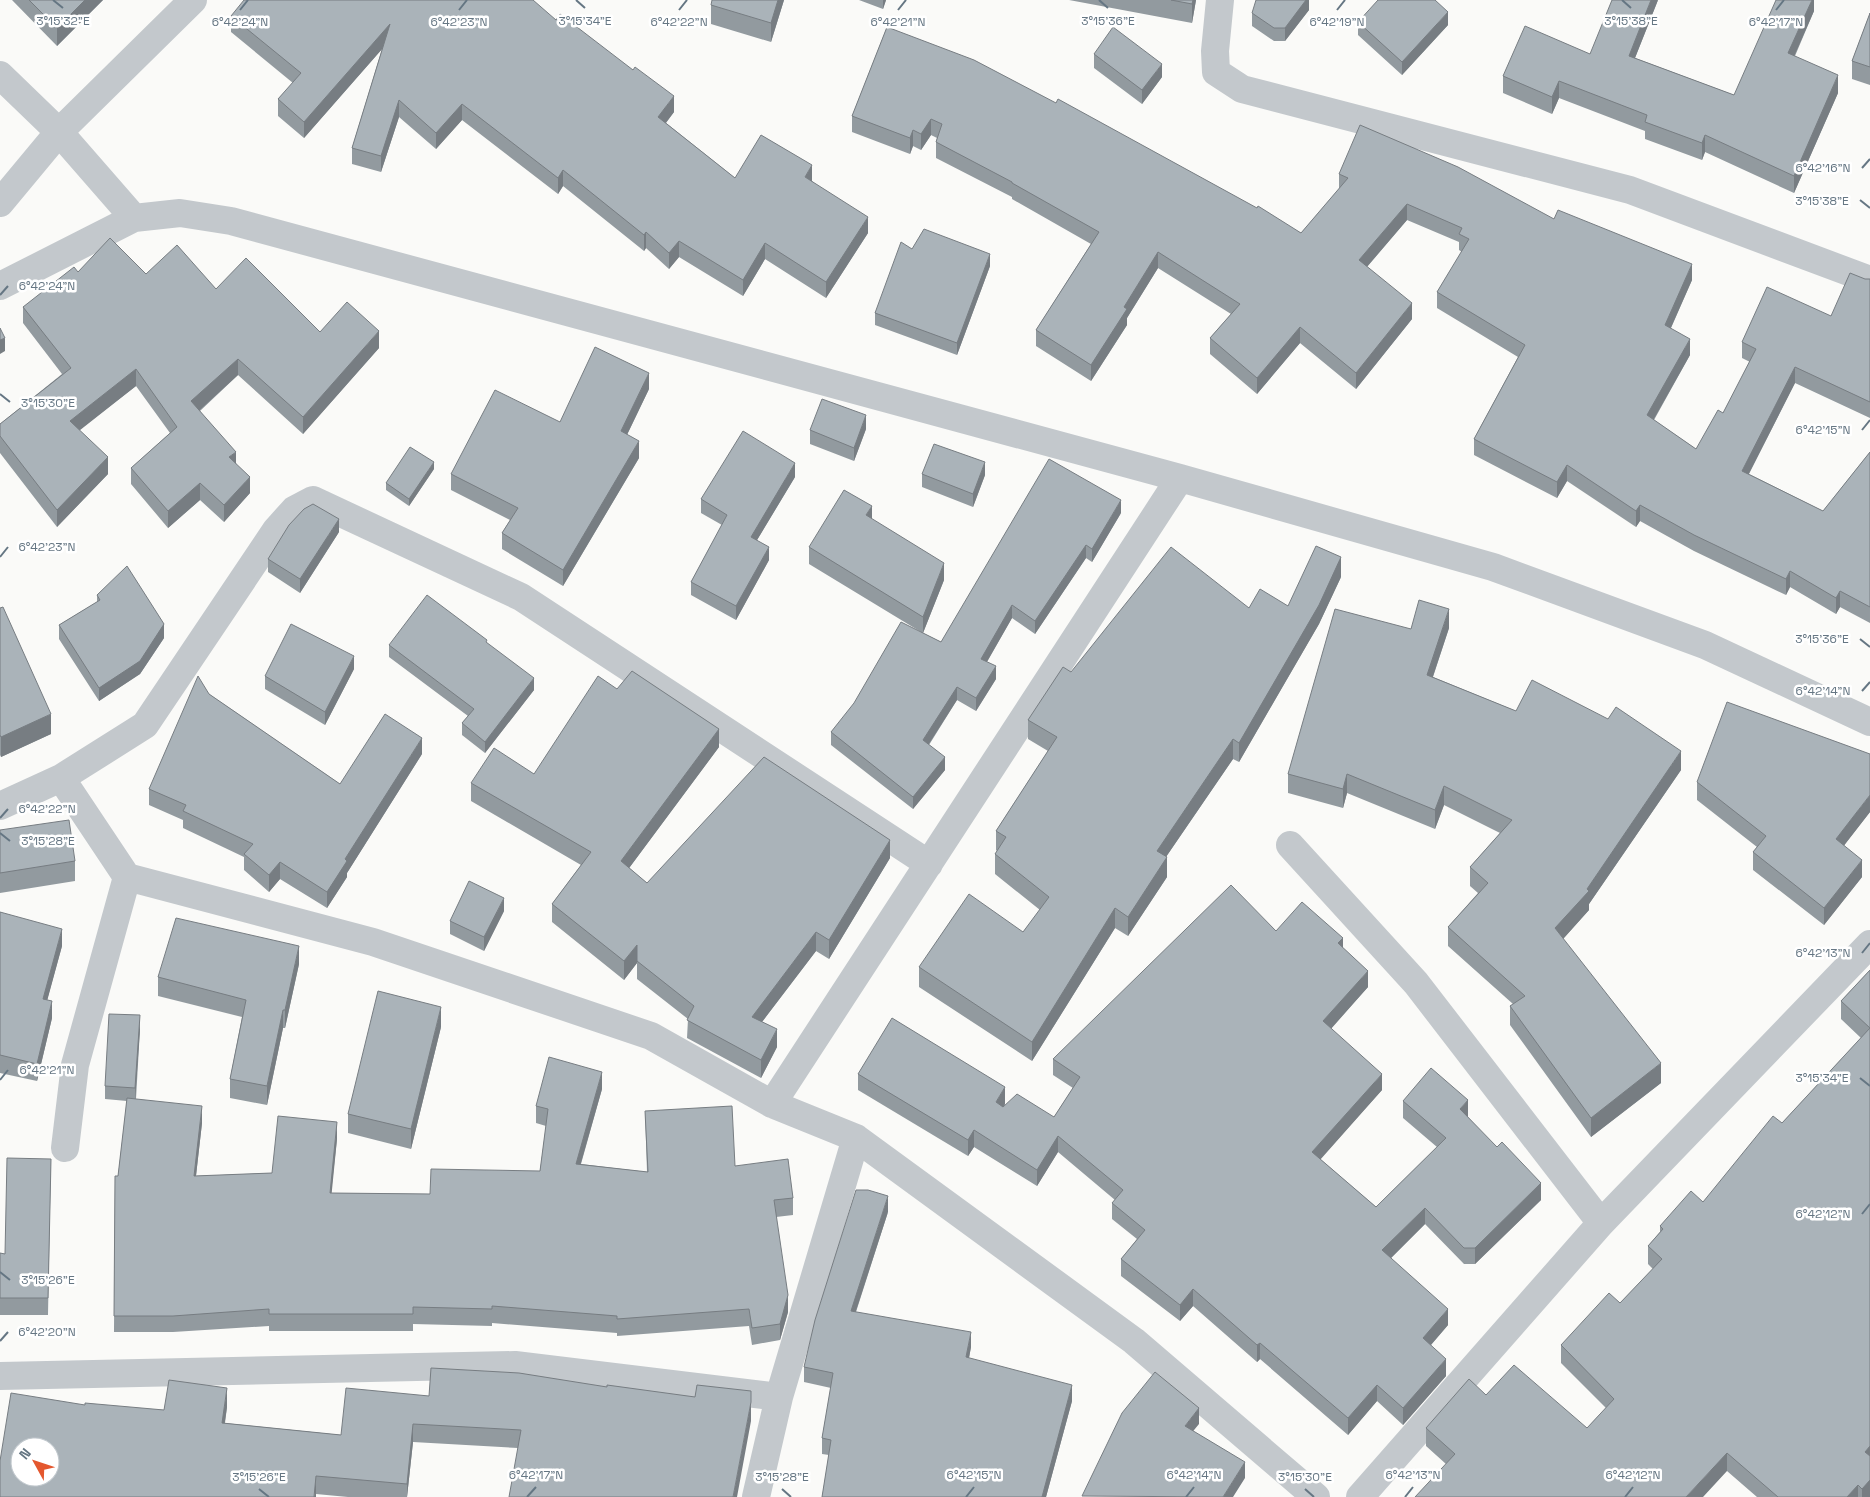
<svg xmlns="http://www.w3.org/2000/svg" width="1870" height="1497" viewBox="0 0 1870 1497" font-family="'Space Grotesk',sans-serif">
<style>
.lines{fill:none;stroke-linecap:round;stroke-linejoin:round}
.minor{stroke:#c3c8cc;stroke-width:28}
.wall{fill:#929a9f}
.shaded-wall{fill:#777d82}
.building{fill:#aab3b9;stroke:#777d82;fill-rule:evenodd}
.ticks{fill:none;stroke:#657683;stroke-width:2}
.ticks-label{font-size:12px;text-anchor:middle;fill:#657683;stroke:#fff;stroke-width:5;stroke-linejoin:round;paint-order:stroke}
</style>
<rect width="100%" height="100%" fill="#fafaf8"/>
<g class="lines">
<!-- minor -->
<path class="minor" d="M1220 0 1215 51 1216 72 1242 89 1630 190 1870 280
M0 75 59 132 134 218
M0 203 59 132 193 0
M0 286 134 218 180 213 231 221 1180 478 1493 567 1705 645 1870 722
M61 778 127 877 373 942 651 1036 772 1104 856 1138 1134 1341 1316 1497
M0 806 61 778 145 725 276 530 294 510 313 500 521 597 929 864
M1290 845 1416 983 1601 1223
M772 1104 1180 478
M65 1148 75 1065 127 877
M0 1376 515 1365 779 1397
M756 1497 779 1397 856 1138
M1360 1497 1601 1223 1870 944"/>
</g>
<!-- wall -->
<path class="wall" d="M12 0H103L57 46Z
M784 0 771 42 711 24V5Z
M859 0H886L883 9Z
M1069 0H1196L1192 23Z
M1309 0V10L1285 41H1274L1252 26V13Z
M1658 0 1635 58 1734 95 1814 0V11L1795 56 1838 93 1794 193 1705 152 1702 160 1645 139V131L1559 98 1552 114 1503 93V76L1590 54Z
M1870 13V85L1852 79V61Z
M231 16 556 20 674 112 666 123 735 178 812 181 868 233 826 298 765 259 743 296 679 257 669 269 646 248 644 251 563 186 558 194 462 120 436 149 399 117 381 172 352 164V148L382 49 304 138 278 116V99L293 83 231 32Z
M1358 22 1448 25 1402 75 1358 35Z
M887 27 1301 233 1339 189V174L1554 219 1692 280 1671 328 1690 355 1654 420 1696 449 1723 413 1750 362 1742 358V342L1831 316 1865 279H1870V418L1795 383 1749 474 1823 511 1870 452V623L1840 607 1836 614 1790 587 1786 595 1694 551 1640 521 1636 527 1567 481 1557 498 1474 455V439L1518 357 1437 308V292L1462 252 1459 250V242L1407 220 1367 267 1412 319 1356 389 1300 343 1257 394 1210 354V338L1231 314 1158 268 1127 318V325L1091 381 1036 346V330L1091 244 1012 199V197L936 158V142L937 138 931 135 921 150 913 146 910 154 852 132V116Z
M1094 54 1162 77 1142 104 1094 68Z
M912 249 990 266 957 355 875 325V313Z
M78 272 146 274 216 289 320 332 379 348 303 434 238 375 200 411 236 463 250 493 224 522 200 500 168 528 131 484V468L170 433 136 386 79 430 108 474 57 527 0 453V424L62 374 23 323V307Z
M649 389 627 435 639 458 563 586 502 549V533L510 520 451 490V474L560 422Z
M866 429 854 461 810 444V430Z
M434 469 409 506 386 490V483Z
M922 474 985 475 973 507 922 487Z
M795 477 757 540 769 560 736 620 691 595V582L722 525 701 513V499Z
M1121 513 1092 562 1086 558 1035 634 1012 618 987 662 996 679 976 711 957 700 929 745 945 770 913 809 831 745V732L921 632 809 564V547L944 580 923 633 941 642Z
M339 532 300 593 268 572V559Z
M1341 577 1319 624 1239 762 1233 759 1166 857 1167 877 1128 936 1115 928 1032 1061 919 987V967L1023 932 1040 910 995 874V854L997 851 996 850V831L1048 751 1028 739V720L1071 672 1249 608 1288 606Z
M97 595 164 638 140 674 99 701 59 639V625L97 602Z
M0 608 51 734 1 757 0 755Z
M1449 628 1433 677 1516 711 1681 770 1589 904V910L1563 939 1661 1083 1591 1137 1510 1025V1006L1513 1004 1448 946V927L1478 893 1470 886V867L1500 833 1444 805 1435 829 1347 793 1343 808 1288 793V774L1411 629Z
M487 643 534 690 485 753 462 735V723L468 716 389 657V645Z
M354 669 325 725 265 689V676Z
M617 689 719 747 629 868 647 883 890 858 829 959 816 951 762 1022 777 1047 761 1078 687 1038 688 1019 637 979V963L624 980 552 922V904L581 865 471 801V783L534 774Z
M209 694 340 784 422 754 347 873V877L327 908 280 879 269 892 244 870V857L183 828V820L149 805V789Z
M1697 782 1870 812 1844 845 1862 877 1824 925 1753 870V852L1757 847 1697 800Z
M0 830 75 861V881L0 893Z
M504 911 484 951 450 934V921Z
M0 912 62 946 47 1000 52 1018 37 1081 0 1073Z
M1276 931 1343 948 1368 987 1331 1028 1382 1090 1320 1159 1376 1207 1437 1147 1403 1118V1101L1468 1116V1117L1541 1200 1475 1264H1464L1425 1224 1391 1258 1448 1325 1431 1345 1446 1376 1403 1425 1377 1401 1348 1435 1260 1359 1257 1362 1193 1306 1180 1321 1121 1276V1259L1137 1239 1112 1219V1203L1115 1200 1058 1152 1037 1186 974 1147 968 1156 858 1090V1074L1005 1104 1003 1107 1054 1117 1073 1088 1053 1075V1059Z
M299 964 285 1028H283L267 1105 230 1098V1079L242 1017 158 996V977Z
M1870 970V1497H1757L1727 1471 1446 1464 1426 1446V1428L1486 1395 1587 1428 1606 1408 1561 1363V1345L1620 1303 1653 1269 1648 1264V1246L1660 1232V1226L1703 1202 1782 1123 1861 1038 1841 1019V1001Z
M441 1027 411 1149 348 1133V1114Z
M140 1029 136 1099 202 1123 196 1176 272 1173 337 1139 331 1193 430 1194 540 1171 546 1126 536 1123V1106L602 1089 581 1164 647 1172 645 1111 735 1166 793 1198V1215L776 1217 788 1312 780 1340 752 1345 749 1326 617 1336V1333L492 1323V1326L413 1324V1331H269V1326L173 1332H114L115 1176H118L127 1101 105 1099V1086Z
M51 1159 48 1315H0V1253L5 1254Z
M888 1212 856 1312 971 1347 969 1358 1072 1401 1046 1497H822L829 1455 822 1454V1438L831 1388 804 1382V1367Z
M429 1396 751 1421 518 1448 413 1442 407 1497H348L316 1494 85 1405 164 1410 227 1407 225 1423 341 1435Z"/>
<!-- shaded-wall -->
<path class="shaded-wall" d="M85 0H103L57 46V28Z
M778 0H784L771 42V23Z
M883 0H886L883 9Z
M1193 0H1196L1192 23V4Z
M1306 0H1309V10L1285 41V28Z
M1651 0H1658L1629 73V56Z
M1812 0H1814V11L1788 70V53Z
M1448 12V25L1402 75V62Z
M390 24V40L304 138V122Z
M1162 64V77L1142 104V90Z
M1838 75V93L1794 193V176Z
M1559 81V98L1552 114V97Z
M674 96V112L658 133V117Z
M399 100V117L381 172V156Z
M462 104V120L436 149V133Z
M931 119V135L921 150V134Z
M913 130V146L910 154V138Z
M1705 135V152L1702 160V143Z
M812 165V182L805 177Z
M563 170V186L558 194V178Z
M1407 204V220L1359 276V260Z
M868 217V233L826 298V282Z
M646 232V248L644 251V235Z
M679 241V257L669 269V253Z
M765 243V259L743 296V280Z
M1158 252V268L1127 318V325L1091 381V365L1124 307Z
M990 254V266L957 355V343Z
M1692 264V280L1665 341V325Z
M1412 303V319L1356 389V373Z
M1300 327V343L1257 394V378Z
M379 331V348L303 434V417Z
M5 338V351L0 354V340Z
M1690 339V355L1647 431V415Z
M238 359V375L191 418V401Z
M1795 367V383L1742 487V471Z
M136 369V386L70 438V421Z
M649 373V389L621 447V431Z
M866 415V429L854 461V448Z
M639 441V458L563 586V570Z
M236 452V469L229 457Z
M108 457V474L57 527V510Z
M434 462V469L409 506V499Z
M985 462V475L973 507V494Z
M795 463V477L751 550V537Z
M1567 465V481L1557 498V482Z
M250 477V493L224 522V505Z
M200 483V500L168 528V511Z
M1121 500V513L1092 562V549Z
M1640 505V521L1636 527V511Z
M872 506V523L866 515Z
M339 519V532L300 593V579Z
M1086 545V558L1035 634V621Z
M769 547V560L736 620V606Z
M1341 557V577L1319 624 1239 762V743Z
M944 563V580L923 633V617Z
M1790 571V587L1786 595V579Z
M1840 591V607L1836 614V598Z
M1012 605V618L981 672V659Z
M1449 609V628L1427 694V675Z
M164 624V638L140 674 99 701V688Z
M354 656V669L325 725V712Z
M996 666V679L976 711V698Z
M534 678V690L485 753V742Z
M957 687V700L923 753V740Z
M51 714V734L1 757V737Z
M719 729V747L621 879V861Z
M422 738V754L347 873V877L327 908V892L345 859Z
M1233 739V759L1157 870V851Z
M1681 751V770L1589 904V910L1555 948V928L1587 889Z
M945 757V770L913 809V797Z
M1347 774V793L1343 808V789Z
M1444 786V805L1435 829V810Z
M1870 795V812L1836 856V839Z
M890 840V858L829 959V940Z
M1167 857V877L1128 936V917Z
M1862 860V877L1824 925V908Z
M280 862V879L269 892V875Z
M504 898V911L484 951V937Z
M1115 908V928L1032 1061V1042Z
M62 929V946L43 1016V999Z
M816 932V951L752 1035V1017Z
M1343 938V954L1338 943Z
M637 945V963L624 980V961Z
M299 946V964L285 1028V1010Z
M1368 971V987L1323 1038V1021Z
M52 1001V1018L37 1081V1064Z
M441 1007V1027L411 1149V1129Z
M283 1010V1028L267 1105V1086Z
M140 1015V1029L135 1101V1088Z
M777 1029V1047L761 1078V1060Z
M1661 1063V1083L1591 1137V1118Z
M602 1072V1089L576 1180V1164Z
M1382 1074V1090L1312 1169V1152Z
M1005 1087V1104L996 1118V1102Z
M1468 1100V1116L1460 1125V1109Z
M202 1106V1123L194 1193V1176Z
M337 1122V1139L330 1210V1193Z
M974 1130V1147L968 1156V1140Z
M1058 1136V1152L1037 1186V1170Z
M1541 1183V1200L1475 1264V1248Z
M888 1196V1212L851 1326V1311Z
M1425 1208V1224L1382 1267V1250Z
M1193 1289V1306L1180 1321V1305Z
M788 1295V1312L780 1340V1324Z
M1448 1309V1325L1423 1354V1338Z
M971 1332V1347L966 1373V1357Z
M1260 1343V1359L1257 1362V1345Z
M1446 1359V1376L1403 1425V1408Z
M1072 1385V1401L1046 1497H1042Z
M1377 1385V1401L1348 1435V1418Z
M227 1388V1407L222 1441V1423Z
M751 1402V1421L737 1497H733Z
M1199 1408V1424L1185 1441V1426Z
M413 1424V1442L407 1497V1484Z
M1870 1446V1464L1865 1452Z
M1727 1453V1471L1703 1497H1686Z
M1245 1462V1478L1233 1497H1223Z
M316 1476V1497H314Z
M1870 1480V1497H1862V1489Z
M1858 1485V1497H1847Z"/>
<!-- building -->
<path class="building" d="M29 0H85L57 28Z
M244 0H533L556 20 560 14 633 70 635 67 674 96 658 117 735 178 761 135 812 165 805 177 868 217 826 282 765 243 743 280 679 241 669 253 646 232 644 235 563 170 558 178 462 104 436 133 399 100 381 156 352 148 390 24 304 122 278 99 301 73 231 16Z
M712 0H778L771 23 711 5Z
M1171 0H1193L1192 4Z
M1256 0H1306L1285 28H1274L1252 13Z
M1378 0H1435L1448 12 1402 62 1358 22Z
M1612 0H1651L1629 56 1734 95 1776 0H1812L1788 53 1838 75 1794 176 1705 135 1702 143 1645 122 1647 115 1559 81 1552 97 1503 76 1525 26 1590 54Z
M1870 13V67L1852 61Z
M887 27 974 60 1056 103 1058 99 1257 208 1258 206 1301 233 1348 178 1339 174 1360 125 1458 167 1554 219 1558 210 1692 264 1665 325 1690 339 1647 415 1696 449 1718 410 1723 413 1756 349 1742 342 1767 287 1831 316 1850 273 1865 279H1870V402L1795 367 1742 471 1823 511 1870 452V607L1840 591 1836 598 1790 571 1786 579 1694 535 1640 505 1636 511 1567 465 1557 482 1474 439 1525 345 1437 292 1469 239 1459 234 1462 228 1407 204 1359 260 1412 303 1356 373 1300 327 1257 378 1210 338 1240 304 1158 252 1124 307 1127 309 1091 365 1036 330 1099 232 1012 183V182L936 142 942 124 931 119 921 134 913 130 910 138 852 116Z
M1113 27 1162 64 1142 90 1094 54Z
M924 229 990 254 957 343 875 313 901 242 912 249Z
M110 238 146 274 177 245 216 289 246 258 320 332 347 302 379 331 303 417 238 359 191 401 236 452 229 457 250 477 224 505 200 483 168 511 131 468 177 427 136 369 70 421 108 457 57 510 0 436V424L71 368 23 307 74 267 78 272Z
M0 328 5 338 0 340Z
M595 347 649 373 621 431 639 441 563 570 502 533 518 508 451 474 495 390 560 422Z
M822 399 866 415 854 448 810 430Z
M743 431 795 463 751 537 769 547 736 606 691 582 727 515 701 499Z
M934 444 985 462 973 494 922 474Z
M410 447 434 462 409 499 386 483Z
M1049 459 1121 500 1092 549 1086 545 1035 621 1012 605 981 659 996 666 976 698 957 687 923 740 945 757 913 797 831 732 854 703 901 622 941 642Z
M844 490 872 506 866 515 944 563 923 617 809 547Z
M313 504 339 519 300 579 268 559 289 525 304 509Z
M1316 546 1341 557 1319 605 1239 743 1233 739 1157 851 1167 857 1128 917 1115 908 1032 1042 919 967 969 894 1023 932 1049 897 995 854 1006 837 996 831 1057 737 1028 720 1063 667 1071 672 1171 547 1249 608 1260 589 1288 606Z
M127 566 164 624 140 661 99 688 59 625 100 600 97 595Z
M427 595 487 640 486 642 534 678 485 742 462 723 474 709 389 645Z
M1419 600 1449 609 1427 675 1516 711 1532 680 1608 719 1616 707 1681 751 1587 889 1589 891 1555 928 1661 1063 1591 1118 1510 1006 1525 996 1448 927 1488 883 1470 867 1512 820 1444 786 1435 810 1347 774 1343 789 1288 774 1335 609 1411 629Z
M3 607 51 714 1 737 0 735V608Z
M291 624 354 656 325 712 265 676Z
M632 671 719 729 621 861 647 883 764 757 890 840 829 940 816 932 752 1017 777 1029 761 1060 687 1020 694 1006 637 961V945L624 961 552 904 591 852 471 783 494 748 534 774 598 676 617 689Z
M198 676 209 694 340 784 385 714 422 738 345 859 347 861 327 892 280 862 269 875 244 854 253 844 183 811 186 805 149 789Z
M1727 702 1870 754V795L1836 839 1862 860 1824 908 1753 852 1766 836 1697 782Z
M69 820 75 861 0 873V830Z
M469 881 504 898 484 937 450 921Z
M1231 885 1276 931 1302 902 1343 938 1338 943 1368 971 1323 1021 1382 1074 1312 1152 1376 1207 1446 1138 1403 1101 1431 1068 1468 1100 1460 1109 1497 1147 1502 1142 1541 1183 1475 1248H1464L1425 1208 1382 1250 1448 1309 1423 1338 1446 1359 1403 1408 1377 1385 1348 1418 1260 1343 1257 1345 1193 1289 1180 1305 1121 1259 1145 1230 1112 1203 1123 1190 1058 1136 1037 1170 974 1130 968 1140 858 1074 892 1018 1005 1087 996 1102 1003 1107 1017 1094 1054 1117 1080 1077 1053 1059Z
M0 912 62 929 43 999 52 1001 37 1064 0 1055Z
M176 918 299 946 285 1010H283L267 1086 230 1079 246 1000 158 977Z
M1870 970V1028L1841 1001Z
M378 991 441 1007 411 1129 348 1114Z
M109 1014 140 1015 135 1088 105 1086Z
M1870 1028V1446L1865 1452 1870 1456V1480L1862 1489 1858 1485 1847 1497H1778L1727 1453 1686 1497H1415L1455 1454 1426 1428 1469 1379 1486 1395 1514 1365 1587 1428 1614 1399 1561 1345 1609 1293 1620 1303 1662 1259 1648 1246 1663 1229 1660 1226 1691 1191 1703 1202 1773 1116 1782 1123Z
M549 1057 602 1072 576 1164 648 1172 645 1111 732 1106 735 1166 788 1159 793 1198 774 1200 788 1295 780 1324 752 1328 749 1309 617 1319V1316L492 1306V1309L413 1307V1314H269V1309L173 1316H114L115 1176H118L127 1098 202 1106 194 1176 272 1173 278 1116 337 1122 330 1193 430 1194 431 1169 540 1171 548 1109 536 1106Z
M7 1158 51 1159 48 1298H0V1253L5 1254Z
M856 1190H868L888 1196 851 1311 971 1332 966 1357 1072 1385 1042 1497H822L831 1440 822 1438 833 1373 804 1367 815 1320Z
M431 1368 519 1373 607 1387V1385L695 1397 697 1385 751 1391V1402L733 1497H509L521 1430 413 1424 407 1484 316 1476 314 1497H0V1461L11 1393 85 1405V1403L164 1410 169 1380 227 1388 222 1423 341 1435 346 1388 429 1396ZM20 1447H50V1477H20Z
M1155 1372 1199 1408 1185 1426 1245 1462 1223 1497 1082 1496 1122 1413Z"/>
<!-- ticks -->
<path class="ticks" d="M53 0 63 8M576 0 585 8M1099 0 1108 8M1622 0 1631 8M240 10 248 0M459 10 467 0M679 10 687 0M898 10 906 0M1337 10 1345 0M1776 10 1784 0M1862 168 1870 159M1860 200 1870 208M0 295 8 286M0 394 10 402M1862 430 1870 420M0 557 8 547M1860 639 1870 647M1862 691 1870 682M0 818 8 809M0 833 10 841M1862 953 1870 943M1860 1078 1870 1086M0 1080 8 1070M1862 1214 1870 1204M0 1272 10 1280M0 1341 8 1332M259 1489 269 1497M782 1489 791 1497M1305 1489 1314 1497M527 1497 536 1487M966 1497 974 1487M1186 1497 1194 1487M1405 1497 1413 1487M1625 1497 1633 1487"/>
<g class="ticks-label">
<text x="63" y="25">3°15'32"E</text>
<text x="585" y="25">3°15'34"E</text>
<text x="1108" y="25">3°15'36"E</text>
<text x="1631" y="25">3°15'38"E</text>
<text x="240" y="26">6°42'24"N</text>
<text x="459" y="26">6°42'23"N</text>
<text x="679" y="26">6°42'22"N</text>
<text x="898" y="26">6°42'21"N</text>
<text x="1337" y="26">6°42'19"N</text>
<text x="1776" y="26">6°42'17"N</text>
<text x="1823" y="172">6°42'16"N</text>
<text x="1822" y="205">3°15'38"E</text>
<text x="47" y="290">6°42'24"N</text>
<text x="48" y="407">3°15'30"E</text>
<text x="1823" y="434">6°42'15"N</text>
<text x="47" y="551">6°42'23"N</text>
<text x="1822" y="643">3°15'36"E</text>
<text x="1823" y="695">6°42'14"N</text>
<text x="47" y="813">6°42'22"N</text>
<text x="48" y="845">3°15'28"E</text>
<text x="1823" y="957">6°42'13"N</text>
<text x="47" y="1074">6°42'21"N</text>
<text x="1822" y="1082">3°15'34"E</text>
<text x="1823" y="1218">6°42'12"N</text>
<text x="48" y="1284">3°15'26"E</text>
<text x="47" y="1336">6°42'20"N</text>
<text x="536" y="1479">6°42'17"N</text>
<text x="974" y="1479">6°42'15"N</text>
<text x="1194" y="1479">6°42'14"N</text>
<text x="1413" y="1479">6°42'13"N</text>
<text x="1633" y="1479">6°42'12"N</text>
<text x="259" y="1481">3°15'26"E</text>
<text x="782" y="1481">3°15'28"E</text>
<text x="1305" y="1481">3°15'30"E</text>
</g>
<!-- north arrow -->
<g transform="translate(35 1462) rotate(310)"><circle r="24" fill="#ffffff" stroke="#c1c8cd"/>
<path d="M0-4L9 19L0 12L-9 19Z" fill="#e4572e"/>
<text y="-8" font-size="14" font-weight="bold" text-anchor="middle" fill="#657683">N</text>
</g>
</svg>
